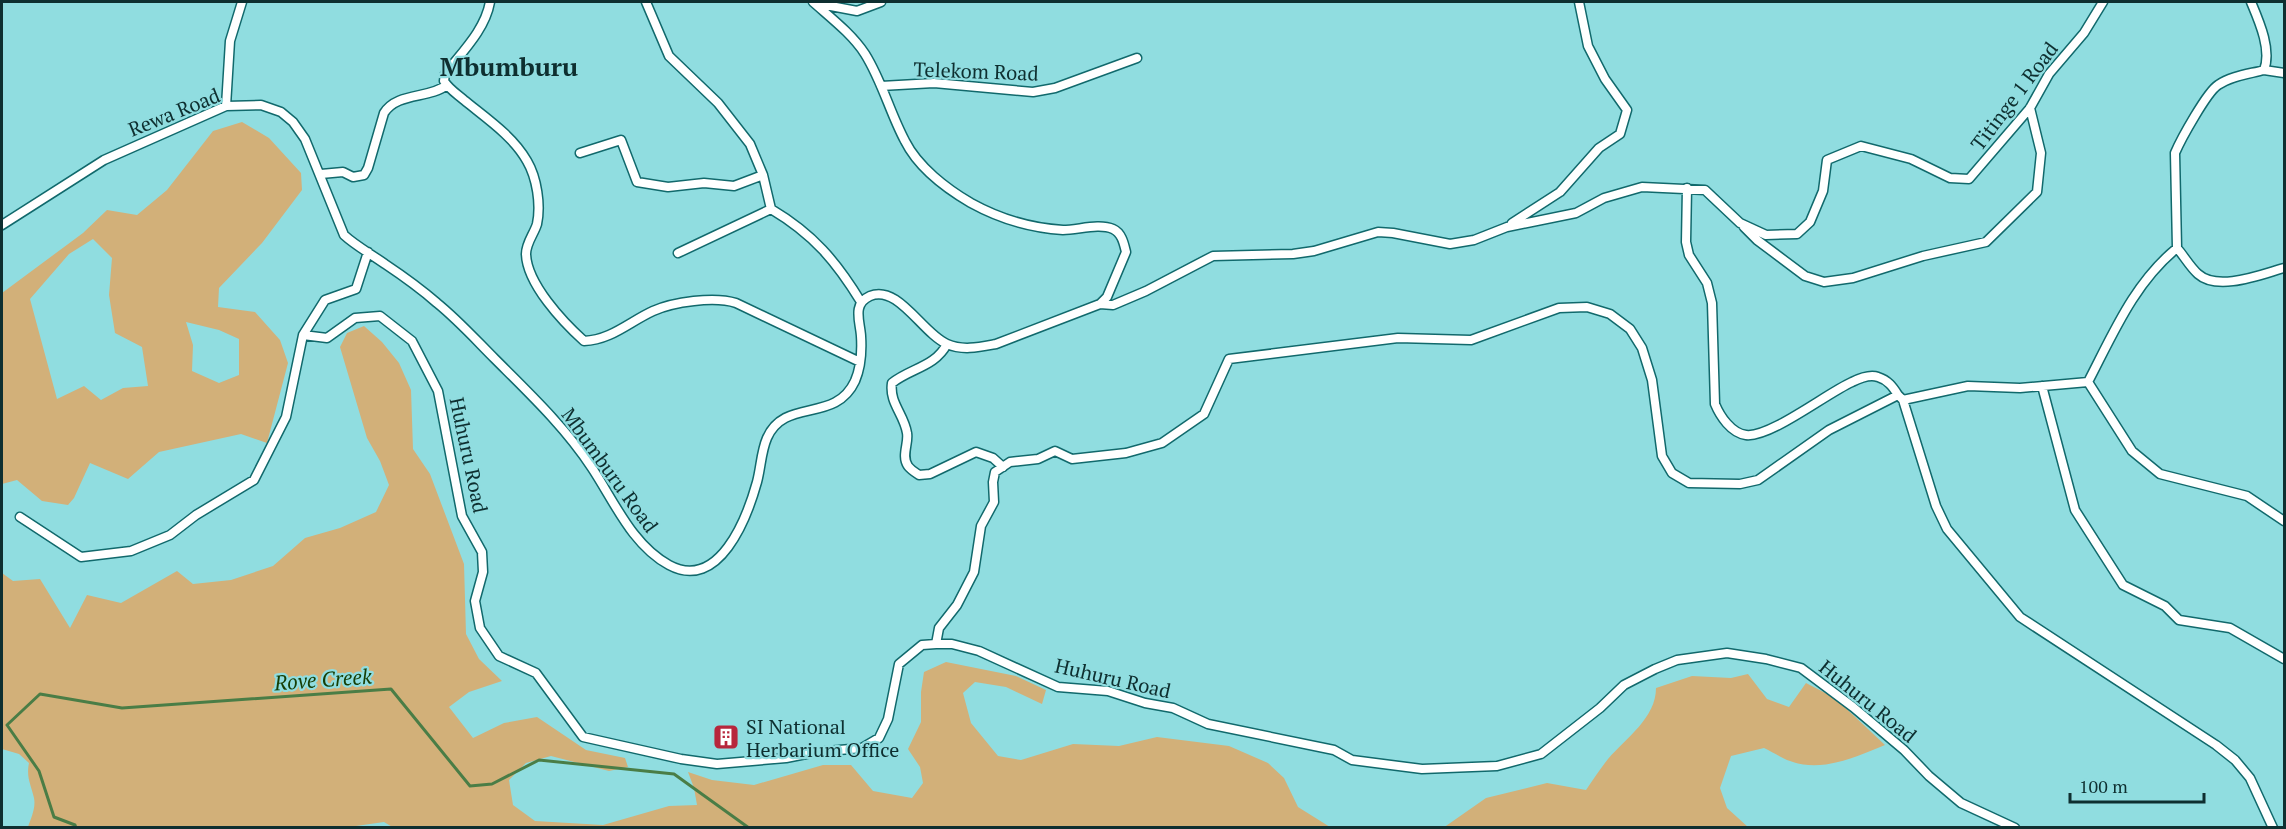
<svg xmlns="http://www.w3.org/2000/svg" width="2286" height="829" viewBox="0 0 2286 829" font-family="'PT Serif',serif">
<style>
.green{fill:#d2b079;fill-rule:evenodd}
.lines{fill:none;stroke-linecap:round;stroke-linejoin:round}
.stream{stroke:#4a7d46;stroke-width:3}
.minor-casing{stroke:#11696c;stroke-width:11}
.minor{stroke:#fff;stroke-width:8}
.labels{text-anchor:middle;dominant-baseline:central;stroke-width:4.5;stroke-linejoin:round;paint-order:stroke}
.street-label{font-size:20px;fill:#0e2f30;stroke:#90dde0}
.poi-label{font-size:20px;fill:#0e2f30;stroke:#90dde0;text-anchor:start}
.water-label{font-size:21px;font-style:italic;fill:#163e05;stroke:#90dde0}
.district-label{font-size:26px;font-weight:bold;fill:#0e2f30;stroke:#90dde0}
</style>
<rect width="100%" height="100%" fill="#90dde0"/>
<!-- green -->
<path class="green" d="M242 122 269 138 301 173 302 190 262 243 219 288 218 307 255 312 280 340 288 363 267 443 241 434 159 452 128 479 90 463 74 498 68 505 42 501 17 480 2 484V293L83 233 107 210 137 215 167 190 213 131ZM93 239 112 258 109 295 115 333 142 347 148 386 123 388 101 400 84 386 57 399 30 299 69 254ZM186 322 219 330 239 339V375L219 383 192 371 193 345Z
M364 326 382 342 399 363 411 390 413 449 430 474 464 564 466 634 479 659 502 681 469 692 449 707 473 738 504 723 537 717 586 750 625 758 628 767 609 771 551 756 526 763 509 780 513 805 535 821 603 825 669 806 697 805 694 788 688 772 712 780 754 785 823 765H851L873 791 912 798 923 783 920 767 908 749 921 722V692L924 672 946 662 1016 676 1046 690 1042 704 1006 687 975 682 963 693 971 723 998 756 1021 760 1073 744 1119 746 1157 737 1229 746 1268 763 1284 778 1298 807 1330 827 394 828 384 822 342 828 28 827C31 818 36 808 34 798 31 784 26 778 29 763L19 754 2 749V573L13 581 40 579 70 628 87 595 121 603 177 571 193 584 231 580 273 566 305 538 340 528 376 512 389 485 380 461 367 438 340 347 347 333Z
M1748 674 1767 699 1789 707 1806 683 1835 698 1885 745C1856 757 1821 773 1790 761 1781 758 1773 752 1764 748L1731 756 1720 788 1727 808 1748 827 1443 828 1486 798 1547 783 1586 790C1593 780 1600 769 1608 759 1626 738 1656 718 1656 688L1692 676 1731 678Z"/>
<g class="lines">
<!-- stream -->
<path class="stream" d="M76 828 75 825 54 817 39 771 7 725 40 694 122 708 391 689 470 786 492 784 539 760 674 774 749 828"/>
<defs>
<path id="minor" d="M490 2C485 30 462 52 445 74L444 81C449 89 457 94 464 100 486 118 513 136 527 161 537 178 541 205 537 224 534 234 526 243 526 254 527 284 563 322 584 341 611 340 629 322 653 311 673 302 714 296 736 303L860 362
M646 2 669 56 718 103 750 144 763 175 771 209C813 234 836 261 861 302
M815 3 857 11 881 2
M2264 70 2284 73
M881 86 934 83 1033 92 1055 88 1137 58
M226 106 230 41 242 2
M580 153 621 140 637 182 668 187 704 183 734 186 763 175
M321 174 343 172 353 177 364 175 368 168 384 113C397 92 429 99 447 85
M1687 188 1686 242 1689 255 1707 283 1712 303 1715 404C1720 416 1731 433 1746 435 1770 438 1827 393 1852 382 1860 378 1870 374 1878 377 1888 380 1893 387 1898 395
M1512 223 1560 192 1599 148 1620 134 1627 110 1605 79 1588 46 1579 2
M2 225 104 160 226 106 261 105 281 112 293 122 305 139 344 235C356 246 371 254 385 264 403 276 421 289 437 303 458 320 476 340 495 359 529 393 565 427 592 468 614 501 632 545 669 565 719 592 747 518 757 482 761 467 761 452 767 438 785 397 835 424 855 381 861 367 862 351 861 336 860 321 852 304 870 296 898 284 922 333 947 344 963 351 980 347 996 344L1100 304 1107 297 1126 252C1124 244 1122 233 1113 229 1099 223 1078 230 1063 230 1030 228 1000 219 971 203 947 189 918 167 905 141 890 113 882 81 865 54 852 34 831 18 813 2
M1744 227 1757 240 1805 276 1824 282 1853 278 1923 256 1986 242 2037 192 2041 153 2030 108
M2177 248 2175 153C2181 139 2207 92 2218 85 2231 76 2249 74 2264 70 2272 50 2259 21 2251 2
M678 253 771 209
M1100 304 1113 305 1146 291 1213 256 1293 254 1314 251 1378 232 1393 233 1450 244 1474 240 1507 227 1576 213 1604 198 1642 187 1705 190 1740 223 1766 235 1797 234 1810 222 1823 191 1827 160 1861 146 1911 159 1950 178 1969 179 2030 108 2049 74 2084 33 2103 2
M303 335 327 338 355 318 380 316 412 341 438 391 462 516 482 552 483 572 475 601 480 628 499 656 536 673 583 737 681 759 717 764 786 758 816 752 862 748 879 738 888 719 899 664 922 645 936 644H952L979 651 1058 687 1108 691 1145 703 1173 708 1208 724 1334 750 1352 760 1422 769 1497 766 1541 754 1600 708 1624 685 1655 669 1677 660 1727 653 1766 659 1801 668 1853 707 1904 750 1929 776 1961 803 2015 828
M947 344C935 367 911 368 892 383 889 403 904 414 907 433 909 443 901 456 908 466 910 469 916 473 919 475L930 474 976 452 993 458 1003 467
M2088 382C2113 334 2134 283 2177 248 2184 256 2190 267 2198 274 2218 292 2262 274 2284 268
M2042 386 2075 510 2123 585 2165 606 2179 620 2230 628 2284 659
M20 517 81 557 131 551 170 535 196 515 254 480 286 417 303 335 325 300 356 289 368 252
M936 644 939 628 957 605 974 572 981 526 994 502 993 482 995 472 1010 462 1038 459 1055 451 1072 459 1126 453 1162 443 1204 414 1229 359 1398 338 1471 340 1559 308 1587 307 1610 314 1630 329 1642 348 1652 380 1662 456 1672 473 1689 483 1740 484 1758 480 1829 430 1898 395 1903 400
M2273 828 2250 778 2235 760 2216 745 2020 617 1947 529 1936 506 1903 400 1968 386 2020 388 2088 382 2132 451 2160 474 2247 496 2284 521"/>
</defs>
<!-- minor casing -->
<use href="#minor" class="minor-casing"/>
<!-- minor -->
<use href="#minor" class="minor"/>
</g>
<!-- icons -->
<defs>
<symbol id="building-square" viewBox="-11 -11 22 22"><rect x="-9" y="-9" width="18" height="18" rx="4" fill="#b7263c" stroke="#90dde0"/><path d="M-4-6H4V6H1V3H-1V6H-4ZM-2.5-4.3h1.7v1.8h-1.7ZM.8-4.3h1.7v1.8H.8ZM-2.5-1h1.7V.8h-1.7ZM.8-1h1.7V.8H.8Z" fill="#fff"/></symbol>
</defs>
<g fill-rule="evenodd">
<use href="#building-square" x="711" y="722" width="30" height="30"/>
</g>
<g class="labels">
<!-- street labels -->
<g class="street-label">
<text transform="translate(976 71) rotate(2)">Telekom Road</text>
<text transform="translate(2014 96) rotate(-53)">Titinge 1 Road</text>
<text transform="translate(174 112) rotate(-22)">Rewa Road</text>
<text transform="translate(469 455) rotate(78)">Huhuru Road</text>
<text transform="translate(610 470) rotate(54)">Mbumburu Road</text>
<text transform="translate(1113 678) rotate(13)">Huhuru Road</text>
<text transform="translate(1868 701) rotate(39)">Huhuru Road</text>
</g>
<!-- poi labels -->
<g class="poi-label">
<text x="746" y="726">SI National<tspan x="746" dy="23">Herbarium Office</tspan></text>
</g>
<!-- water labels -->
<g class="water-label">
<text transform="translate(323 679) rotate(-4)">Rove Creek</text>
</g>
<!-- district labels -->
<g class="district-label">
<text x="509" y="66">Mbumburu</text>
</g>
</g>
<!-- border -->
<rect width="2286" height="829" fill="none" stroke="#0e2f30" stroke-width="6"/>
<!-- scale -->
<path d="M2070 793v9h134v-9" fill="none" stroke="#0e2f30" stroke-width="3"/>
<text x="2079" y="793" font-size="18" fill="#0e2f30" stroke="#90dde0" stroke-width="4.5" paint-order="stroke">100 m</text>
</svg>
